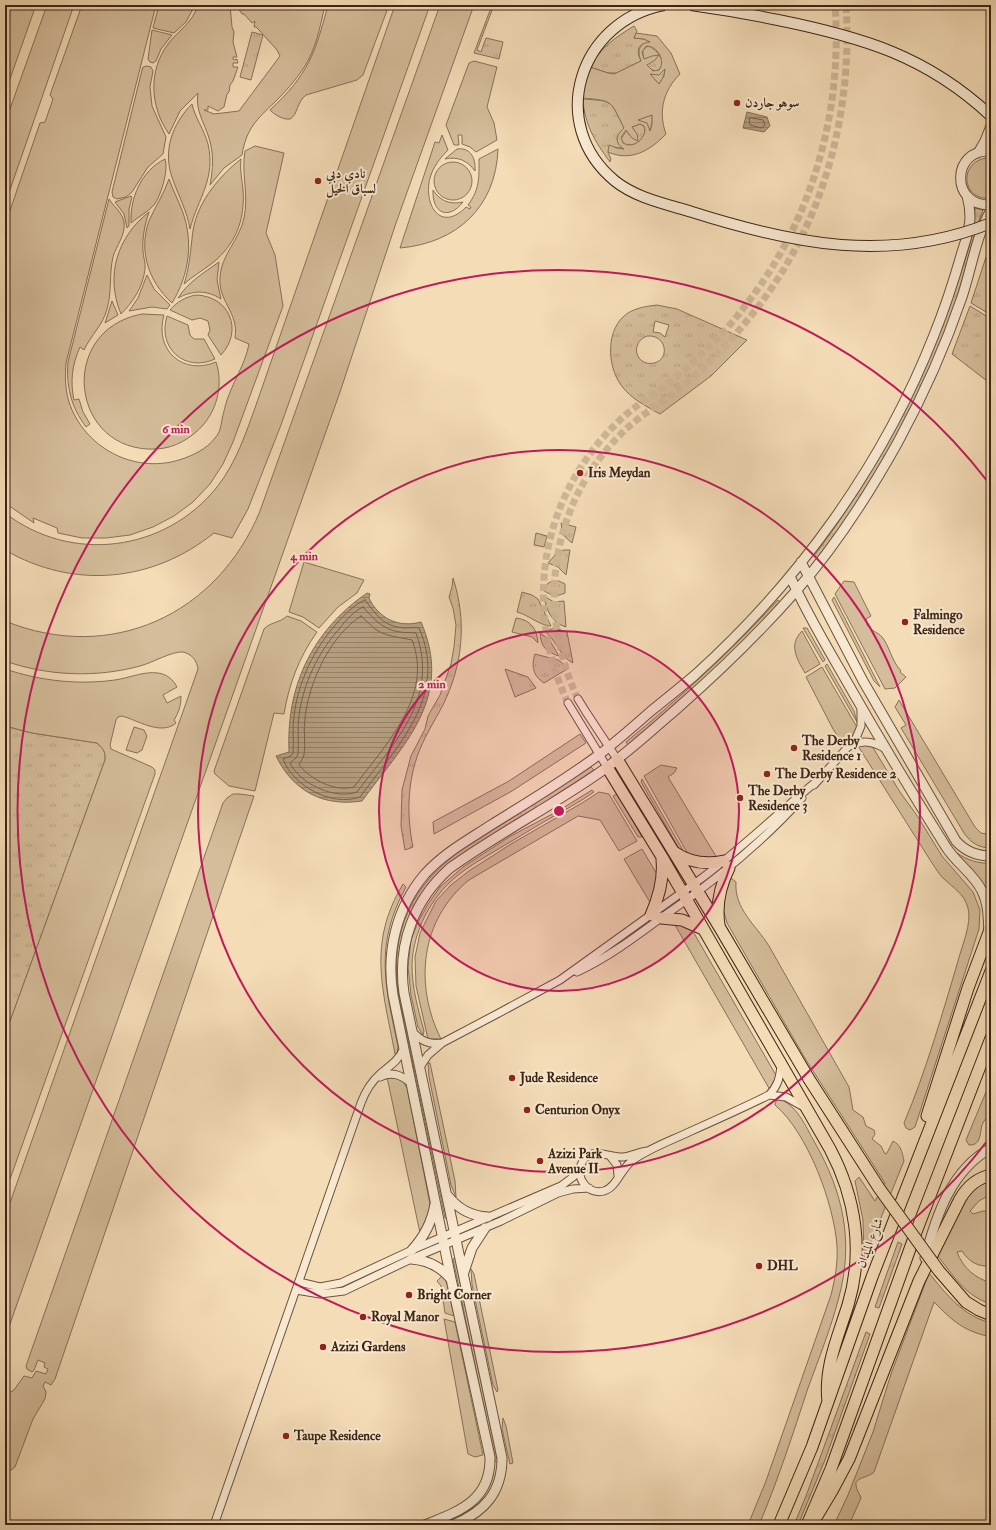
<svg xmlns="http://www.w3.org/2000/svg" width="996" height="1530" viewBox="0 0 996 1530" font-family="'IM FELL Double Pica',Amiri,serif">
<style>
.grass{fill:url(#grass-tufts);stroke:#887158;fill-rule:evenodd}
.garden{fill:#d5bd9b;stroke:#887158;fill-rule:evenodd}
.water{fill:url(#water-rules);stroke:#856e55}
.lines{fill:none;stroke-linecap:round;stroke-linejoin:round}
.shore{stroke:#78624a;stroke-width:1}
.minor-tunnel{stroke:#cfb797;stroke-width:7;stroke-dasharray:7 3.5;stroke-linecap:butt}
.minor-casing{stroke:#6a533e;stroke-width:9}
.tertiary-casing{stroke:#6a533e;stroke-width:11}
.primary-casing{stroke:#3c2515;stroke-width:13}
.minor{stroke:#f8e8d0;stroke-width:7}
.tertiary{stroke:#f8e8d0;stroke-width:9}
.primary{stroke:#f4dcb7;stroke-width:11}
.secondary-bridge-casing{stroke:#3c2515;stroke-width:12;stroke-linecap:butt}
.primary-bridge-casing{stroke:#3c2515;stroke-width:13;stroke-linecap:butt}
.secondary-bridge{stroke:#f8e8d0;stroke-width:10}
.primary-bridge{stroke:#f4dcb7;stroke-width:11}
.ring{fill:none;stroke:#c2185b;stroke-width:2}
.poi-dot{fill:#8f2418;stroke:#f8e8d0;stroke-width:1.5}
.labels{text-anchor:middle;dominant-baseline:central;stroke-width:4;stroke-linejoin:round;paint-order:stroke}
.poi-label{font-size:13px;font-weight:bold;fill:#3c2515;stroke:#f8e8d0;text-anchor:start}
.street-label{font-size:13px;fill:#3c2515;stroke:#f8e8d0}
.centre{fill:#c2185b;stroke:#f8e8d0;stroke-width:2}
.ring-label{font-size:12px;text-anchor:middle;font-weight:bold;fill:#c2185b;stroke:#f8e8d0;stroke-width:4;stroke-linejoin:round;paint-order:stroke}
</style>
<defs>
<pattern id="grass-tufts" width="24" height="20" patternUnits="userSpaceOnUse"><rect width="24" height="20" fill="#d5bd9b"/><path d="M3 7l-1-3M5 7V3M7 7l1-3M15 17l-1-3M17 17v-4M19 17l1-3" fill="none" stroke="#b8a285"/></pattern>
<pattern id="water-rules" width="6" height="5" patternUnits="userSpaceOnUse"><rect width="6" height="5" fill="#b59e80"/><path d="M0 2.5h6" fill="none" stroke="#948168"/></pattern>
</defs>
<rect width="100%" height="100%" fill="#f4dcb7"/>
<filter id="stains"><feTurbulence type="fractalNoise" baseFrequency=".005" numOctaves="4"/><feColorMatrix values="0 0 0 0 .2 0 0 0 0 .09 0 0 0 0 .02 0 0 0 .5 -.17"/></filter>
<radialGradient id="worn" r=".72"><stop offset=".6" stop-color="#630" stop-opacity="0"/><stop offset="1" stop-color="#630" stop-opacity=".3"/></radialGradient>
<!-- grass -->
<path class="grass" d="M492 5H494L477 50 481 52 486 38 503 42 499 59 474 53Z
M634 26 637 31 634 38 644 39 653 43C639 42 635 48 641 61L617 73H608L590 67C600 48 616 37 634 26Z
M252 32 263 35 251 80 240 77Z
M648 46C658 49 669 66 656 71 647 70 642 58 643 50Z
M665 67 664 76 659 84 648 73 651 75Z
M583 99C614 101 610 100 624 128L617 138C618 145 621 147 627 149L613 147 608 152 611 159 610 162C595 142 584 123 583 99Z
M652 115V125L649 134V128L637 120Z
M640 124 644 126 645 130C644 140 633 149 623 143L621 139 627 130 629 135 634 130 632 127Z
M975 208 983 210C976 227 972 245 967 263 961 285 954 307 946 329 914 412 871 488 817 558L814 556C876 473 926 383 957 284 965 260 975 234 975 208Z
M986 257 991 259V315L971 303Z
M657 305 677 309 747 340 711 376 660 414C646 406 631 399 621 385 607 366 605 328 628 313 636 308 647 306 657 305ZM655 321 669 325 665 337 660 333 653 332ZM647 336C666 334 671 359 654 363 636 367 629 343 647 336Z
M970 306 991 319V384L952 354Z
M561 523 576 527 572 543 563 535Z
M536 533 547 536 544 547 534 545Z
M564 550H570L566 575 558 567 548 563 556 554Z
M453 578C467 621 463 664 443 705 434 722 423 739 417 757 407 787 407 817 413 847L405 850 401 826 402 790 411 756 425 729 428 716 440 695 451 664 454 647 456 625 453 608 449 597 452 587Z
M559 581 565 584V593C555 598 549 594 541 589L550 582Z
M522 592 532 595 538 599 551 626C538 625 529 615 517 612Z
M544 596 554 602 564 601 566 627C552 623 546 610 544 596Z
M778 600 780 602 733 653 655 723 628 745 626 742C680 698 731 651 778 600Z
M516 618C531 620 537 629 538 643L532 637 512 632Z
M555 628 567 632 573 663C559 656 557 640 544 631Z
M540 633 549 639 559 656C546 652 541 647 540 633Z
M535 654 558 660 569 668 544 683C533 676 531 666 535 654Z
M505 669 528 677 536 688 515 697Z
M5 726 32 733 97 743C103 748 106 752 105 760L5 1035Z
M591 767 594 770 445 867C412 896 397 935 398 979L447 1218H445L398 992C390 932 412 884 462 850Z
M898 1242 902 1244 879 1308 875 1307Z
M455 1258 496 1453 498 1463 495 1461 453 1259Z
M866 1332 870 1334 825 1460 798 1525H794L806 1496Z"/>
<!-- garden -->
<path class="garden" d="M5 5H36L5 93Z
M47 5H74L5 204V123Z
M82 5H156L66 363C65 376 65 389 69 402 84 447 133 474 179 460 192 456 207 449 215 438 221 432 221 423 223 415 225 408 226 401 229 395 236 376 245 364 249 344L235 338C239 312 218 302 220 277 221 255 240 239 244 218 249 195 241 173 245 151L255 146 284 153 266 233 275 255 283 306 233 442 223 464 210 484 193 502 174 516 153 527 130 535 106 538H82L58 533 57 528 33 518 34 523 5 503V225L40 123 45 122 53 99 50 95Z
M159 5H195L186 22 174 33 153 28Z
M198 5H230L232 27 234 32 233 42 237 57H233V59L234 60 237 59 238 63H233V67H238L233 81 230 85 229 92 227 94 224 107 218 111 208 106V110H204L214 114 239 111 280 56 277 50 259 30 256 27H254L255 21 252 23 244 14H242L238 8 239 5H325C320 27 316 50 303 69 295 81 285 92 275 102 257 119 246 129 242 155L224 168 210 185C213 169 214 154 209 138 204 122 195 110 198 93L180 111 169 134C150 107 148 71 168 44 179 30 193 22 198 5Z
M328 5H389L363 75 357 80 306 95C296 103 298 115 290 119 283 120 275 115 270 110 308 75 315 54 328 5Z
M395 5H430L281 425 248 509 232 538 214 533C153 582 74 590 5 550V513C71 564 165 552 217 487 236 463 246 433 256 405Z
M440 5H474L396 223 340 392 5 1338V1217L198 669C197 661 192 654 183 652 172 651 152 663 140 666 96 678 48 676 5 661V621C111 664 217 615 260 511Z
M152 30 172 35 161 49 156 61 153 63 150 62 148 59Z
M636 33 657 36 671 53 680 74C663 91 658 112 666 134 650 151 630 162 608 152L609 145 617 148 624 149C614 143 616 135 624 128 610 100 614 101 583 98V90L590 67 608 73 614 74 641 61C637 51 639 43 650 42L644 39 634 38ZM646 46C658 46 666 61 659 70L653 71 647 65 655 60 659 55 652 56 644 59 642 52ZM665 69 664 76 659 84 650 74 659 75ZM652 115V125L650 131 647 123 638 120ZM640 124 644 126 645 130C644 140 633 149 623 143L621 137 626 130 632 138 638 141 637 134 632 127Z
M474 61 497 67 487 107 494 123 497 140 476 152 470 147 462 144V135H458L459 145H454L446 125 469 63Z
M147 66 151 67 153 71 150 87 152 106 166 137 163 154 148 167 132 192 126 197 117 199 113 197 112 192 142 70 143 67Z
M192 104C195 118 204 129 208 144 216 179 198 198 190 229 187 211 179 197 173 180 162 152 172 124 192 104Z
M442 135 448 150C440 158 433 167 430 178 423 205 441 233 466 207L470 209 471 207 468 205C480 189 479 177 479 159L498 149C496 207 457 243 400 248L435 142 439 143Z
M457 149C471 147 476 159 475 171 468 161 458 156 445 159Z
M986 158H991V198C963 202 957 163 986 158Z
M165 159C169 169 161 196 154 205 148 212 138 217 131 223 130 198 141 171 165 159Z
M241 159C239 174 245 189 243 205 242 228 230 250 211 264 202 271 193 276 184 284 189 269 190 255 192 239 194 206 217 178 241 159Z
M434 181a19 19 0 1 1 38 0a19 19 0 1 1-38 0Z
M169 179C173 190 178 200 182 210 194 242 189 275 172 303 149 282 138 251 149 221 155 207 164 194 169 179Z
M433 190C440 201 450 205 463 202 448 221 432 213 433 190Z
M131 196 132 197 129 209V226L127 228 124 214 115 202Z
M109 199C114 207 122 212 124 222 126 235 116 246 113 257 109 274 112 292 107 309 103 325 91 335 84 350L80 347C72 365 70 381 74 400L79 399 83 412 90 424 86 427C71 407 66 386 68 362Z
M149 212C145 224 142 237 143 251 143 257 146 263 145 269 143 287 133 302 121 314 105 276 117 237 149 212Z
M219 262 217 280 221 299C207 290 193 290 178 298 189 281 204 273 219 262Z
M147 275 154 289 170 305 167 309 152 307 129 311 138 298Z
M196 295C229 296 244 330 221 355L208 335 210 330 208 321 200 318 192 320 170 310C177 302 185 297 196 295Z
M112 301 118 315 105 323Z
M142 314 164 315C154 350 183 376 216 362 223 383 218 407 204 424 192 438 175 448 157 449 70 454 56 330 142 314Z
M167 316 188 325 190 335 194 339H204L215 359C185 373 157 348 167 316Z
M304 562 364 580 357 593 338 607 319 628 303 617 289 612Z
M844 581 854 582 871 616 866 619 867 625C871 631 879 633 882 637 890 647 891 660 901 671L900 672 906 677 895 688 885 689 835 594Z
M834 597 880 687 874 681 832 600Z
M287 616 301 621 317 632C299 657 289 684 284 714L274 713 255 791 229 786 215 774 214 771 264 629C270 622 280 623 287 616Z
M803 628H807L825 660 823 662Z
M802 631 820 664 805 673C797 659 788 645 802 631Z
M827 664 854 711 857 722 825 666Z
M822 667 858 729 844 746 833 729 806 677Z
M5 669C41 681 78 685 115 680 129 678 144 671 158 673 166 674 173 679 177 687L163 695 167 703 181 696C181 705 179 712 174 720L176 723C161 736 137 720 122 716L118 717 116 720 110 745 111 749 152 767 155 770V774L5 1193V1035L105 760C106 752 103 748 97 743L32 733 5 726Z
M899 700 975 827 981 833 991 835V848C979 848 971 843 964 833L901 728 906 725 895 707Z
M134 727 144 730 147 736 142 750 137 753 126 750Z
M580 734 586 743 512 791 434 834 433 822 509 781Z
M861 745 872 746 900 792 918 817 942 856 973 892 980 910 979 929 915 1127 910 1130 906 1128 904 1123C926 1071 942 1015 958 961 962 945 972 924 968 908 964 893 953 888 943 878 939 874 936 869 932 863L858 746Z
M661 765 677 768 674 773 668 777 717 858 689 856 644 776Z
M642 779 684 852 678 847 641 782Z
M592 790 594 792C577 804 559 813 542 823 526 832 511 842 495 851 482 859 469 866 457 876 431 897 413 931 412 965 412 988 418 1009 424 1031L423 1035 418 1027 411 995 408 967 411 940 418 922 428 904 440 887 463 867 509 837 558 811Z
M599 792 609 794 637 841 619 851 600 820 578 816 469 880C420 920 414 985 441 1039H428L416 986 415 957 420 933 436 901 451 885 469 871 511 844 582 803Z
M233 794H240L254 796 55 1379 51 1385 45 1382 43 1386 46 1392 45 1399 33 1419 15 1467 11 1470 5 1469V1395L14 1390 24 1376 32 1378 36 1371 46 1374 48 1369 44 1367 45 1363 38 1360 34 1370 32 1372 27 1369 26 1366 223 803 227 798Z
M617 794 642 837H638L613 796Z
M642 849 658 876 651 904 624 859Z
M957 853C967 860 979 864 991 863V899L983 883 956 854Z
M728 876 736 882C734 909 756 925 769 946L849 1087 853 1110 863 1117 866 1126 874 1130 875 1134 872 1139 881 1146 885 1154 887 1153 893 1141C901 1145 902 1152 904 1161L865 1257 864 1256 863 1220 855 1181 859 1177 875 1201 885 1183 806 1060 727 923 722 905Z
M403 884 406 887C374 945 385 986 398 1046L397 1054H395C383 990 367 944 403 884Z
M678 922 691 928 777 1077 770 1090 675 925Z
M428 1063H430L455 1181 456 1197 451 1185 429 1077Z
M393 1076 402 1080 407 1088 430 1204 429 1215 420 1233 387 1077Z
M991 1080C991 1089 993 1102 991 1111 989 1117 984 1119 982 1125 980 1133 981 1146 969 1145L966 1140Z
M777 1098C798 1105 805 1126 815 1143 843 1192 854 1241 839 1297 831 1328 819 1358 808 1388 793 1434 778 1480 759 1525H748L766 1481 831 1295C835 1279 838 1263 837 1246 834 1204 808 1133 775 1105Z
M991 1181V1194L979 1201 970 1211 973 1214 983 1211H991V1266C978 1267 969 1262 962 1251L957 1252C963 1268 975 1278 991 1283V1304C965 1296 953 1275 937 1255L970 1191 985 1183Z
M471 1269 474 1274 498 1390 497 1392 493 1385 472 1285Z
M929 1273C946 1294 963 1316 991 1323V1337C963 1331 953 1321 934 1302L874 1472C870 1477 854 1478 856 1485 856 1490 860 1494 861 1498L849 1525H834L848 1495 873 1432 891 1374Z
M443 1275 447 1284 454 1316 445 1313 441 1286 437 1281Z
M444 1319 455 1322 483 1455 475 1457 468 1454Z
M503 1418 506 1426 513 1463 510 1464 502 1429Z"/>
<!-- water -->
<path class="water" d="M747 112 767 117 770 126 764 132 743 128Z
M367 593 370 594 369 598C379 619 399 628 421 622 454 698 404 744 362 801 323 807 293 791 276 756L289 752C286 686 312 631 367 593Z"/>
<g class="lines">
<!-- shore -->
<path class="shore" d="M752 118 763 120 765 125 761 128 750 125 749 119Z
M365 600C377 615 382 626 404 628 409 628 415 627 419 628 449 696 397 746 360 797 332 807 293 786 283 759L291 756 293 753C294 741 292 729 294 716 298 682 314 649 337 623 344 615 355 604 365 600Z
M363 607C374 619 383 630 400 632 405 633 411 632 416 633 440 699 393 744 357 792 335 800 300 784 290 763L296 758 298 754C299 741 297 729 299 716 303 684 318 652 340 628 346 620 354 611 363 607Z
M361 616C366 620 370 625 375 629 387 637 399 637 412 640 434 696 385 745 354 787 334 792 312 780 299 765 300 762 303 759 304 755 306 744 303 730 305 718 309 682 330 636 361 616Z"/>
<!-- minor-tunnel -->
<path class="minor-tunnel" d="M578 699C536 610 550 506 619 436 637 417 659 405 679 389 707 366 732 340 754 312 823 225 853 115 846 5
M568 703C522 605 541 494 621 419 636 405 655 394 672 380 699 358 724 334 745 306 812 221 843 112 835 5"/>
<defs>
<path id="minor" d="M578 699 586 712 617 759
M568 703 607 767
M850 746C863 739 874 742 886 749
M814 785 856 738 861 726V708
M577 972C607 958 634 938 661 918 712 883 760 845 802 798
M412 1031C421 1041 429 1045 442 1043L497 1014 560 980 702 878C742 848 778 813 817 781
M420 1067 428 1055 442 1043
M380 1077C392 1071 401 1075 411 1083
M769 1095C778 1086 780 1077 781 1065
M647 1151C639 1152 631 1156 623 1157 608 1158 589 1144 581 1165 576 1180 589 1195 604 1191 617 1187 621 1168 633 1160 650 1148 670 1141 689 1132 716 1120 743 1108 769 1095L786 1097 802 1106
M610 1156 617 1165 618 1176
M299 1282 320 1287 341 1283 412 1250 561 1186 573 1177 580 1170
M296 1290 320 1294 344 1291 411 1259 501 1221 558 1193 573 1189 589 1188
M214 1525 361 1103C365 1092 372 1081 381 1073 391 1065 399 1060 404 1048"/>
<path id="tertiary" d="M991 151C951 148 950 207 991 205
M978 153 985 141 991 126
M801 562 863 681 956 841C965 851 977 856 991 856
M790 576C805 610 824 642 843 675 876 733 910 790 946 847 956 863 974 874 982 891 989 905 988 919 989 933
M448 1196C458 1209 472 1216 488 1217
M412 1250C424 1237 432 1222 435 1204
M925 1258C936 1216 951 1170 991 1148
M411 1259C427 1260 440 1266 451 1279
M464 1272 472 1248 485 1228
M425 1525C459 1511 491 1501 490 1457L451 1279 393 995C386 952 396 908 425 874 444 853 468 840 491 825 528 802 565 780 600 754 617 741 634 726 651 711 666 699 681 687 695 675 799 581 883 465 934 335 945 308 954 280 962 252 966 240 970 229 970 217 970 210 969 203 967 196
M453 1525C484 1512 502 1493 502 1458L404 993C397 944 414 900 450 868 500 832 556 804 606 768 632 749 656 727 680 706 721 670 760 632 796 591 836 546 869 494 898 442 923 396 945 347 962 297 971 270 977 233 991 210"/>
<path id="primary" d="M617 759 720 928 809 1079
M607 767 662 857 830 1149C856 1198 864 1252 848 1305 838 1337 824 1367 828 1402
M674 852C690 863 706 865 724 861
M651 915C659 897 664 880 662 860
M661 918 682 920 703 929
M719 925C716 905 720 886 729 868
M927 1116 968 988 991 927
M817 1516 832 1491 849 1459 919 1281 960 1199C967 1187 977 1178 991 1175
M779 1525 812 1447 872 1277 991 971
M807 1525 831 1469 916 1232 991 1038"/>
</defs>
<!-- minor casing -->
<use href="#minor" class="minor-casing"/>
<!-- tertiary casing -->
<use href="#tertiary" class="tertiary-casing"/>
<!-- primary casing -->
<use href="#primary" class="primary-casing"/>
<!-- minor -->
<use href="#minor" class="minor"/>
<!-- tertiary -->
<use href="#tertiary" class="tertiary"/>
<!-- primary -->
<use href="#primary" class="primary"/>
<defs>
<path id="secondary-bridge" d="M664 5C579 21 546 124 615 181 636 198 666 204 692 212 793 244 889 264 991 223
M691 5C720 9 749 14 778 20 862 37 927 56 991 116"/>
<path id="primary-bridge" d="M809 1079 879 1188 939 1271 966 1302 979 1310 991 1315"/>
</defs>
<!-- secondary-bridge casing -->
<use href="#secondary-bridge" class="secondary-bridge-casing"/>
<!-- primary-bridge casing -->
<use href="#primary-bridge" class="primary-bridge-casing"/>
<!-- secondary-bridge -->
<use href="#secondary-bridge" class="secondary-bridge"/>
<!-- primary-bridge -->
<use href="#primary-bridge" class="primary-bridge"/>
</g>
<!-- distance rings -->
<circle cx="559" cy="811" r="180" fill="#c2185b" fill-opacity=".12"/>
<g class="ring">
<circle cx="559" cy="811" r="180"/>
<circle cx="559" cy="811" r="361"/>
<path d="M988 1140A541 541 0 1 1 988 482"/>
</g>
<!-- markers -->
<g class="poi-dot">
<circle cx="737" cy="103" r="4"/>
<circle cx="318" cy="181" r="4"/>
<circle cx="580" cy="473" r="4"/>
<circle cx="905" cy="622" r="4"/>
<circle cx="794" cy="748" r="4"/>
<circle cx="767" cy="774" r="4"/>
<circle cx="740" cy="798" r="4"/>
<circle cx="512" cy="1078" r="4"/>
<circle cx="527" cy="1110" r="4"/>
<circle cx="540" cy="1161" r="4"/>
<circle cx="759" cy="1266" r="4"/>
<circle cx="409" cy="1295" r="4"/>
<circle cx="363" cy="1317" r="4"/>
<circle cx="323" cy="1347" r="4"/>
<circle cx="286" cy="1436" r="4"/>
</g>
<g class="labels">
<!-- poi labels -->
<g class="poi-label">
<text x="745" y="103">سوهو جاردن</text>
<text x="326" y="174">نادي دبي<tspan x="326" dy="15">لسباق الخيل</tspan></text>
<text x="588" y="473">Iris Meydan</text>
<text x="913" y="615">Falmingo<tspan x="913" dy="15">Residence</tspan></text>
<text x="802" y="741">The Derby<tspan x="802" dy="15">Residence 1</tspan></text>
<text x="775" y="774">The Derby Residence 2</text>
<text x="748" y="791">The Derby<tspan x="748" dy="15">Residence 3</tspan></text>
<text x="520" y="1078">Jude Residence</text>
<text x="535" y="1110">Centurion Onyx</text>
<text x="548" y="1154">Azizi Park<tspan x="548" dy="15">Avenue II</tspan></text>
<text x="767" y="1266">DHL</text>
<text x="417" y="1295">Bright Corner</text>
<text x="371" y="1317">Royal Manor</text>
<text x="331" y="1347">Azizi Gardens</text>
<text x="294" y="1436">Taupe Residence</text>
</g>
<!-- street labels -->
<g class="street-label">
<text transform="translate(870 1243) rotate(-69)">شارع الميدان</text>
</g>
</g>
<circle cx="559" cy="811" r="6" class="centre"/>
<g class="ring-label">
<text x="176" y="433">6 min</text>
<text x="304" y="560">4 min</text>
<text x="432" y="688">2 min</text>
</g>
<!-- margin -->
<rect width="996" height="1530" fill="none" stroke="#f4dcb7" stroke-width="20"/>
<rect x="6" y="6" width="984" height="1518" fill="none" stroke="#3c2515" stroke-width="2"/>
<rect x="10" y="10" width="976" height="1510" fill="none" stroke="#3c2515"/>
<rect width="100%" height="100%" filter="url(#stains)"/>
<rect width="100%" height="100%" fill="url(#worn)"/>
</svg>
